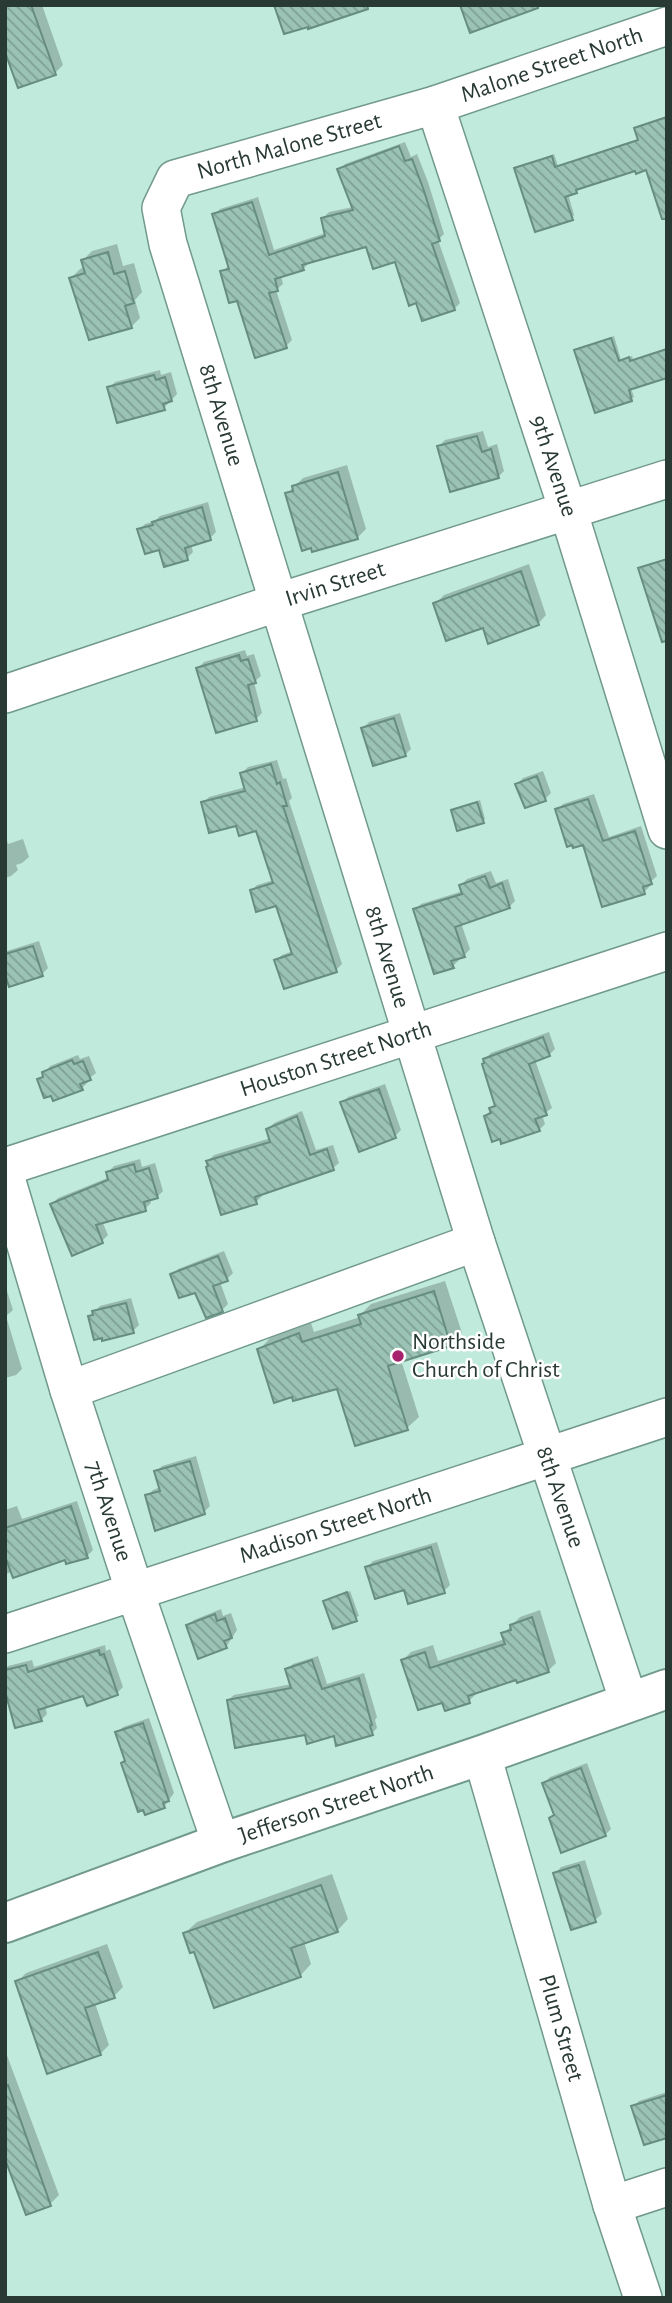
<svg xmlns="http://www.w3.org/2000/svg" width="672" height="2303" viewBox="0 0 672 2303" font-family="'Alegreya Sans',sans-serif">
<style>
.shadow{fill:#0003}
.building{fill:url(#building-back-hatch);stroke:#668d80;stroke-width:2}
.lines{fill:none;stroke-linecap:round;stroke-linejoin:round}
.minor-casing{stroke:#71998c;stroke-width:40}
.major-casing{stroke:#71998c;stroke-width:42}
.minor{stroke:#fff;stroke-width:37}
.major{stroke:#fff;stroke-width:38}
.poi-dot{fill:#a8236d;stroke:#fff;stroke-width:2.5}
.labels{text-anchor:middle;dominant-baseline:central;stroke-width:5;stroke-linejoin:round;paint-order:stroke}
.street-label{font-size:24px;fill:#293a34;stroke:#fff}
.poi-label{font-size:24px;fill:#293a34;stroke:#fff;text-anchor:start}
</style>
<defs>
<pattern id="building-back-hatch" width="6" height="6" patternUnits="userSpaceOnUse" patternTransform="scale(1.75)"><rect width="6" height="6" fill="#9ac3b5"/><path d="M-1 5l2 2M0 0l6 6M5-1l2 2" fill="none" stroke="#7e9f94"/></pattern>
</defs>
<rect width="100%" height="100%" fill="#c0eadb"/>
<!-- shadow -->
<path class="shadow" d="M5 5H42L63 65 55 73Z
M667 117V187L648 168H636L568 194 574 215 572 218 516 168 554 154 558 166 639 139 636 129 639 126Z
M405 142 411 157 417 154 428 182 444 234 438 240 460 303 454 309 417 301 396 259 367 245 309 263 303 269 281 276 283 284 276 290 292 340 286 346 238 299 222 272 228 266 214 215 220 209 258 197 274 250 326 233 323 218 329 212 353 207 339 170 345 164Z
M117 244 123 266 134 263 142 292 135 300 140 318 131 327 71 278 80 269 85 267 83 260 92 251Z
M614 336 621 360 632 356 633 360 667 349V376L631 388 634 397 631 399 576 351Z
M160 370 161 375 171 372 177 394 164 408 109 388 115 382Z
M483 431 488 447 497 444 504 471 498 477 439 446 445 440Z
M347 465 366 529 357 538 287 494 303 478Z
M208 502 216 532 210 538 191 544 193 552 187 558 161 548 139 530 145 524 155 521 160 516Z
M667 558V598L640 568Z
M529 564 546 615 538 624 435 604 444 595Z
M245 650 247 656 254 654 261 676 254 682 262 713 256 719 198 668 204 662Z
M400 713 411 749 405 755 363 728 369 722Z
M277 760 283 779 286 778 292 798 289 801 342 964 336 970 276 960 282 955 293 951 278 904 252 890 257 885 274 880 257 828 238 824 203 803 209 797 246 787 242 773 248 767Z
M543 771 551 793 545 799 517 784 523 778Z
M594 794 609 837 641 826 657 876 649 883 650 886 644 892 584 843H573L557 810 563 804Z
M480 800 485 819 483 821 453 810Z
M5 835 8 844 23 839 29 857 22 863 16 865 18 870 11 876 5 878Z
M491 871 496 883 508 879 515 901 509 907 461 923 470 949 464 956 458 957 459 960 453 966 415 910 421 904 463 891 461 885 467 879Z
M39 941 48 968 42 974 5 969V953L7 951Z
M549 1032 555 1049 549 1055 535 1060 552 1108 542 1115 545 1124 539 1130 486 1116 496 1103 485 1059 491 1053Z
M78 1055 80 1059 89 1056 96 1073 87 1080 88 1082 82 1088 39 1080 50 1066Z
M385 1084 401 1130 395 1136 342 1103 348 1097Z
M302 1111 316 1150 333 1145 339 1163 333 1168 261 1194 262 1196 256 1202 208 1161 214 1155 271 1138 268 1129 274 1123Z
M140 1159 142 1167 155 1163 163 1191 157 1197 150 1199 151 1203 145 1209 102 1221 108 1235 102 1241 73 1253 52 1204 58 1198 110 1177 108 1172 114 1166Z
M224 1251 233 1273 227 1279 220 1282 228 1304 222 1310 172 1275 178 1269Z
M445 1281 462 1333 450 1345 401 1360 419 1417 407 1428 338 1386 259 1350 270 1338 311 1323 314 1332 360 1317V1315L371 1304Z
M7 1291 13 1310 6 1316 22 1369 16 1375 5 1378V1292Z
M131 1298 139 1325 133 1331 90 1317 100 1306Z
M196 1456 210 1506 204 1512 147 1496 153 1490 160 1487 156 1472 162 1466Z
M77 1501 93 1550 87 1556 66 1558 5 1574V1510L17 1506 22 1519Z
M437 1542 450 1585 444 1591 367 1568 373 1561Z
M350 1591 359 1616 334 1627 325 1602Z
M221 1609 223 1616 231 1613 237 1630 226 1647 188 1626 194 1620Z
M540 1610 556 1663 548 1671 517 1677 477 1691V1693L469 1701H443L403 1660 411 1652 433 1645 438 1661 505 1639 503 1634 520 1617Z
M105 1645 106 1651 110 1649 123 1687 117 1693 84 1694 45 1706 47 1714 41 1720 5 1684V1669L8 1666 32 1660 34 1667Z
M318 1656 327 1684 364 1673 377 1717 375 1720 377 1728 372 1733H306L228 1700 234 1695 292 1684 287 1669 293 1664Z
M149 1718 174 1793 164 1807 126 1760 117 1733 123 1727Z
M587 1763 611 1829 605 1835 551 1818 555 1814 544 1783 550 1777Z
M585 1860 602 1914 595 1920 572 1928 555 1874 561 1867Z
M332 1874 348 1919 337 1931 304 1942 311 1964 300 1976 195 1950 185 1933 197 1922Z
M107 1944 123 1987 114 1996 95 2003 109 2045 100 2054 17 1982 26 1973Z
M5 2050 59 2195 50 2204 5 2156Z
M667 2092V2136L633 2107 639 2101Z"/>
<!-- building -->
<path class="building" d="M5 5H31L56 75 18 88 5 52Z
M274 5H367L368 9 308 29V27L284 34Z
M460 5H538V8L470 33Z
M667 117V219H662L646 170 636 174 635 171 576 190 577 193 565 197 573 220 535 232 514 168 552 156 555 167 638 140 634 128Z
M399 146 405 161 412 159 423 188 440 241 432 244 455 310 422 321 416 303 409 306 395 262 373 269 366 247 302 265 304 270 275 279 278 291 269 293 287 348 255 358 237 301 229 303 220 271 229 269 212 214 252 202 269 255 325 236 321 218 353 210 337 169Z
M108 252 114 274 125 271 134 303 125 306 132 328 89 340 69 278 85 273 81 260Z
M611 338 619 361 629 357 630 361 667 349V378L629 390 632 401 595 413 574 350Z
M154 375 156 380 165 377 172 401 163 404 165 410 117 423 107 387Z
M477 436 482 452 491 449 499 478 450 492 437 446Z
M338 472 358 539 312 552 311 548 302 551 285 493 293 491 292 486Z
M202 507 211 540 185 548 188 560 164 567 159 550 145 554 137 529 153 525 152 522Z
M667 559V641L662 642 638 568Z
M521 571 539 625 488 644 483 628 446 641 433 603Z
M239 655 241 661 248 659 256 683 248 685 257 721 216 733 196 668Z
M394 718 406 756 373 766 361 728Z
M271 764 277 784 280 782 287 806H283L337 972 284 989 274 960 292 954 276 906 256 912 250 890 273 883 256 831 239 836 236 826 209 833 201 802 245 791 240 773Z
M537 776 546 801 525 808 515 784Z
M588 799 603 841 635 831 652 884 643 887 645 894 602 907 583 845 573 848 572 845 567 847 555 809Z
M477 802 484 823 457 831 451 810Z
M485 876 490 888 502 883 510 908 455 927 465 957 451 961 454 968 434 974 413 909 462 894 459 885Z
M33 946 43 976 9 987 5 974V954Z
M543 1037 550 1056 529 1064 547 1115 535 1119 540 1131 501 1144 500 1139 492 1142 484 1116 491 1113 489 1108 495 1106 482 1064 484 1063 483 1059Z
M72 1060 74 1064 83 1061 91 1080 80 1084 83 1090 53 1101 51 1096 44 1098 37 1079 43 1077 42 1072Z
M379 1089 396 1138 359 1152 340 1102Z
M297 1116 310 1155 327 1149 334 1170 255 1197 257 1204 221 1215 206 1167 208 1166 206 1161 270 1142 266 1129Z
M134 1164 136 1172 149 1168 158 1198 144 1202 146 1211 96 1225 103 1243 72 1256 50 1204 108 1180 106 1172Z
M218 1256 228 1281 213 1286 223 1312 206 1318 195 1293 179 1298 170 1274Z
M434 1291 451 1346 388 1366 408 1430 355 1446 337 1389 293 1401 292 1397 274 1403 257 1349 299 1333 302 1342 361 1324 358 1315Z
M126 1303 134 1333 102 1341V1338L94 1340 88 1316 93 1315 92 1311Z
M190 1461 205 1514 155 1531 145 1495 160 1491 154 1471Z
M71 1506 88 1558 66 1564 65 1560 13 1578 5 1556V1528Z
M431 1547 445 1593 408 1604 404 1590 375 1599 365 1567Z
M347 1592 357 1621 333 1629 323 1601Z
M215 1614 217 1621 225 1618 232 1638 224 1641 227 1648 198 1659 186 1625Z
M532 1617 549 1672 517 1683 516 1680 468 1696 470 1703 445 1711 442 1703 418 1710 401 1660 425 1652 430 1668 505 1644 501 1633 511 1630 510 1625Z
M99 1650 100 1655 104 1654 118 1695 87 1706 83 1696 38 1710 42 1721 15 1728 5 1691V1670L26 1665 28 1672Z
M312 1660 322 1689 359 1678 372 1725 370 1726 373 1735 336 1746 334 1736 307 1744 305 1735 235 1748 227 1700 291 1688 285 1669Z
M143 1723 169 1801 163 1803 165 1808 145 1815 143 1810 138 1812 121 1763 125 1761 115 1732Z
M581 1768 606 1836 561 1853 549 1818 554 1815 542 1783Z
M579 1865 596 1922 571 1930 553 1873Z
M321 1885 338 1932 291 1948 301 1977 214 2008 194 1952 190 1953 183 1933Z
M98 1952 115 1998 85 2008 101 2055 47 2074 15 1981Z
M8 2085 51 2206 26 2215 5 2159V2086Z
M667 2095V2138L644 2145 631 2106Z"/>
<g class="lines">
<defs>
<g id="minor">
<path id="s1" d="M435 105 568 510 667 830"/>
<path id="s2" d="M5 694 279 602 667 479"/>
<path id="s3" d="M5 1167 667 951"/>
<path id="s4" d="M5 1175 69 1390 135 1592 221 1843"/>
<path d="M69 1390 476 1242"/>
<path id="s5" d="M5 1634 667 1417"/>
<path id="s6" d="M629 1702 476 1242 168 244 161 208 175 179 435 105 667 26"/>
<path id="s7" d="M482 1755 612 2205 643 2298"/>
<path d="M612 2205 667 2187"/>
</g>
<g id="major">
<path id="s8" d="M5 1923 221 1843 482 1755 667 1689"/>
</g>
</defs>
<!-- minor casing -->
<use href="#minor" class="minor-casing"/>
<!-- major casing -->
<use href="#major" class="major-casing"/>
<!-- minor -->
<use href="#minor" class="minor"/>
<!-- major -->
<use href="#major" class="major"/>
</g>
<!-- markers -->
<circle class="poi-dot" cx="398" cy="1356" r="7"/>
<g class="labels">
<!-- street labels -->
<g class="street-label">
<text stroke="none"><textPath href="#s6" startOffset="1992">Malone Street North</textPath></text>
<text stroke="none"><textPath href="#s6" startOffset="1717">North Malone Street</textPath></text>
<text transform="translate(221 415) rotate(73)">8th Avenue</text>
<text stroke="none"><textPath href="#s1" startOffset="380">9th Avenue</textPath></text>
<text stroke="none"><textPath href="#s2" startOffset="348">Irvin Street</textPath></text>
<text transform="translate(387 957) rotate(73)">8th Avenue</text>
<text stroke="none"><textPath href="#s3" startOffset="348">Houston Street North</textPath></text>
<text transform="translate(560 1497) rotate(71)">8th Avenue</text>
<text stroke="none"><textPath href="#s4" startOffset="352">7th Avenue</textPath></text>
<text stroke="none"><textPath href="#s5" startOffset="348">Madison Street North</textPath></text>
<text stroke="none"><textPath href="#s8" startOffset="352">Jefferson Street North</textPath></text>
<text stroke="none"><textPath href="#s7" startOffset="284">Plum Street</textPath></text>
</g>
<!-- poi labels -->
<g class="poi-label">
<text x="412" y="1342">Northside<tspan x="412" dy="28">Church of Christ</tspan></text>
</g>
</g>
<!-- border -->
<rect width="672" height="2303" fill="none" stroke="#293a34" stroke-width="14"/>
</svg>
